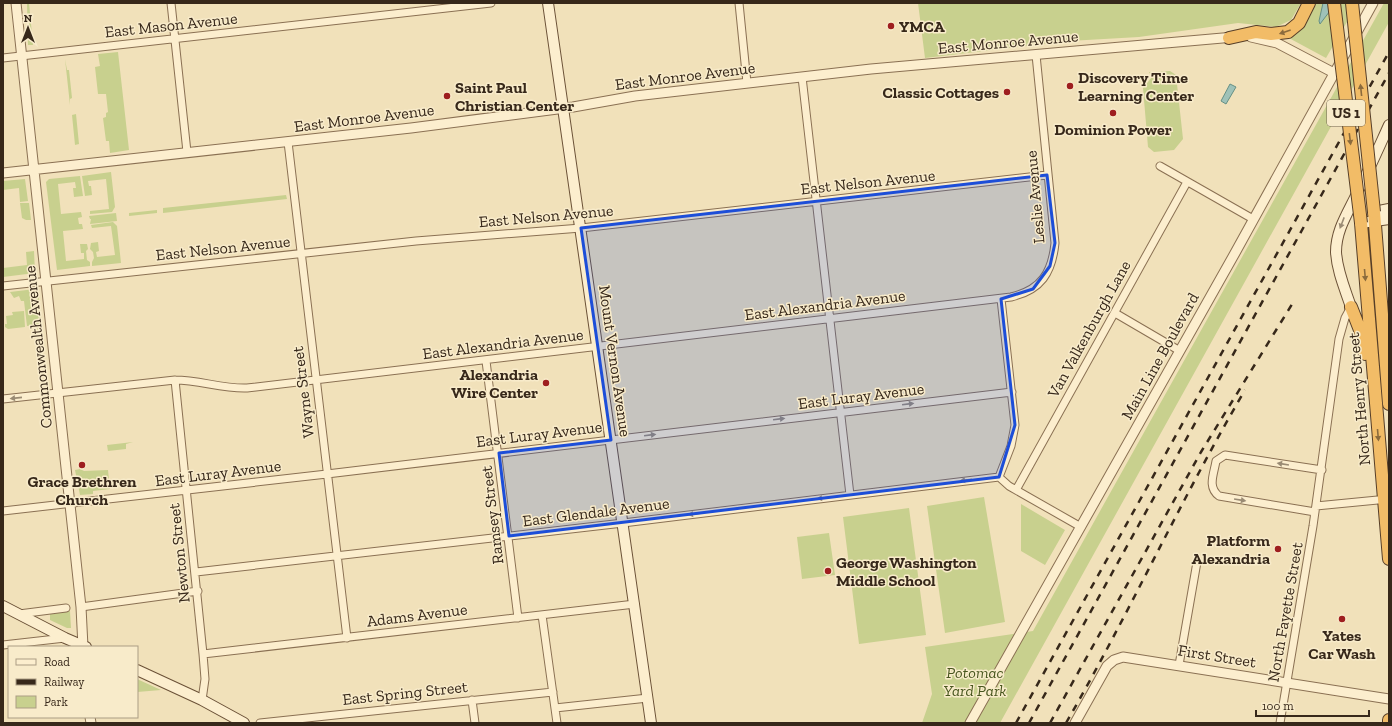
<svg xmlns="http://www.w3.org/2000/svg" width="1392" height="726" viewBox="0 0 1392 726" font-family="'Zilla Slab',serif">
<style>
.green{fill:#c8d08e}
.water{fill:#9fc2b8;stroke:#669085}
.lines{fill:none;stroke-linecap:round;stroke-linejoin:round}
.minor-casing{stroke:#8a7053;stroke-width:9}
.tertiary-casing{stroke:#8a7053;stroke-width:11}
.secondary-casing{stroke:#6b5137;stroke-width:12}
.trunk-casing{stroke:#563e28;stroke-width:14}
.minor{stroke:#fceece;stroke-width:7}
.tertiary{stroke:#fceece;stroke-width:9}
.secondary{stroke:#fceece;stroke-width:10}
.trunk{stroke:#f2bc67;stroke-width:12}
.rail{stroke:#37281a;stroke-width:2.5;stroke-dasharray:7 7;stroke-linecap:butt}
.trunk-bridge-casing{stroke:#563e28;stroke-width:14;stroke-linecap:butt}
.trunk-bridge{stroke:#f2bc67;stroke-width:12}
.oneway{fill:#8b6b3d}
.oneway2{fill:#9a8b74}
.marked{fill:#1d4ed8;fill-opacity:0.2;stroke:#1d4ed8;stroke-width:3;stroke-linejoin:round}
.poi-dot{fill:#9e1e1f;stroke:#f8ebca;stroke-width:1.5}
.labels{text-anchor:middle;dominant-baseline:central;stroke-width:3;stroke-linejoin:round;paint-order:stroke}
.shield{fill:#f8ebca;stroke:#71624f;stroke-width:1}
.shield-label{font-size:15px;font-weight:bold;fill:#37281a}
.street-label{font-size:16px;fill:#37281a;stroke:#f8ebca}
.poi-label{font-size:16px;font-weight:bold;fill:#37281a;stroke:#f8ebca;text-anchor:start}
.park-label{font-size:16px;font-style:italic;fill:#48561e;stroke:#f8ebca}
</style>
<rect width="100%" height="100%" fill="#f1e1ba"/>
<!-- green -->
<path class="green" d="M27 3H29L33 45H28Z
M918 3H1301L1291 20 1276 27 1238 23 1139 37 1069 41 925 58Z
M1312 3H1358L1326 58 1287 37Z
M1384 3H1389V22L1000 723H922L932 694 925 647 1033 631Z
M118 52 129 150 110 153 109 141H106L103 118 106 117V113L108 112 106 94H98L95 67 100 66 98 54Z
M65 59 67 70H69L72 98 70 99V105Z
M1170 71 1176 75 1183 139 1174 150 1154 152 1148 147 1143 88 1152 77 1149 72Z
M76 114 79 144 75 145 72 115Z
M111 172 115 207 112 212 90 214V211L109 209 106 179 88 181 89 186H91L92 195 85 196 82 176Z
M80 176 83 196 74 197 73 188H76L75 182 58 184 61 214 81 212 82 217 78 218 79 224H82L83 229 63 231 66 261 84 259V253H81L80 244H87L88 249 86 251 87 260 90 262V266L57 270 46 182 49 179Z
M25 179 28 201 20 202 19 188 3 190V181Z
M286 195 287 199 163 213V208Z
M20 203H29L31 220H26L22 218Z
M157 210V213L129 216V213Z
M116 213 117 221 90 224 91 219H90L89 216Z
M113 222 117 226 121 263 92 266V262L94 258 93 252 90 249 91 243 98 242 99 251 96 252 97 257 115 255 111 226 92 228 91 225Z
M34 251 35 273 3 277V268L27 265 26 252Z
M35 289 38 292 43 332 38 333 37 325 27 326 24 301H21L19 296 14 298 10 292Z
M24 311 25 327 8 329 5 327V324H7L6 316 13 315 12 312Z
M133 442 126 444V449L108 451 107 445Z
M80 469 84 471 108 470 110 489 93 491V494L80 495 75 470Z
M984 497 1005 622 945 633 927 506Z
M1021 504 1065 530 1045 565 1021 551Z
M909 508 926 635 859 644 843 517Z
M829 533 835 575 802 579 797 537Z
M70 611 71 628H67L50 620V614Z
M137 679 161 690 137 692Z"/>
<!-- water -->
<path class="water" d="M1323 3H1336L1320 24 1319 21Z
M1230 84 1236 87 1226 104 1221 101Z"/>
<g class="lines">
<defs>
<path id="minor" d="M171 3 187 152
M739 3 747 83
M3 58 491 3
M802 77 850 495
M288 142 347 638
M1160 166 1253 219
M3 286 416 241 581 228 1047 175
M1115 313 1180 351
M486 361 518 618
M175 380 203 654 205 679 202 700
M3 399 175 380C200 380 222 389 247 388L1011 297C1041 290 1052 273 1055 243L1036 55
M999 477 1009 486 1081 527
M1016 490 1187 182
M1316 506 1388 499
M3 511 327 474 1012 392
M1315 512 1219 496C1207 487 1214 474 1216 461L1225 455 1322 470
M196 572 623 523 999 477 1011 446 1015 425 1001 299
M81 607 198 591
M19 614 66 608
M542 615 557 723
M3 645 65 638
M203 654 635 604
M1179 665 1197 562
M472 700 475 723
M555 708 648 698
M260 723 553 692
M1280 723 1313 526 1339 339 1345 318 1351 307"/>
<path id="tertiary" d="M16 3 81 607 83 647
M1251 37 1277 43 1334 73
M3 173 411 128 573 107 635 96 871 69 1234 37
M90 717 91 723
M970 723 1235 253 1373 3
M1075 723 1107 666 1114 660 1123 657 1389 699"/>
<path id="secondary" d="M548 3 651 723
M1374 212 1389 209
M1361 223 1389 219
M1351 307C1345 289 1337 271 1336 252 1336 228 1350 210 1359 189 1370 168 1379 147 1389 125
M3 606 65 638 86 647
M137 670 202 700 244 723"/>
<path id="trunk" d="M1229 38 1256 32 1271 34 1288 32 1299 23 1309 3
M1374 212 1389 404
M1361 223 1389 559
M1351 307 1360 330 1365 354
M1389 723V720"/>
</defs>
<!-- minor casing -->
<use href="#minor" class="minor-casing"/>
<!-- tertiary casing -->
<use href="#tertiary" class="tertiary-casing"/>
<!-- secondary casing -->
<use href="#secondary" class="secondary-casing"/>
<!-- trunk casing -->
<use href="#trunk" class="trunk-casing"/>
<!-- minor -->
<use href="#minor" class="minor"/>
<!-- tertiary -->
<use href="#tertiary" class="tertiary"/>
<!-- secondary -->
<use href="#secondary" class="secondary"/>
<!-- trunk -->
<use href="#trunk" class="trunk"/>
<!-- rail -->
<path class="rail" d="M1016 723 1389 52
M1029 723 1389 73
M1050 723 1201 452 1294 301
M1066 723C1129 614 1181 499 1245 390"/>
<defs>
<path id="trunk-bridge" d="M1334 3 1361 223
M1352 3 1374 212"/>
</defs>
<!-- trunk-bridge casing -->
<use href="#trunk-bridge" class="trunk-bridge-casing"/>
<!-- trunk-bridge -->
<use href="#trunk-bridge" class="trunk-bridge"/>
</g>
<!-- one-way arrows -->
<defs><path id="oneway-solid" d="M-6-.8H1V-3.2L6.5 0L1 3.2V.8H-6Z"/></defs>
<g class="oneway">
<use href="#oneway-solid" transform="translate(1285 32) rotate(161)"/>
<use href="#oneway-solid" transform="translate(1361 90) rotate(-96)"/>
<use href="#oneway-solid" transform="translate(1350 139) rotate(83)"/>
<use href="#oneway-solid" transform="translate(1365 275) rotate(85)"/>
<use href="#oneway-solid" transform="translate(1378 435) rotate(85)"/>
</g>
<g class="oneway2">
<use href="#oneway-solid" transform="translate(1342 223) rotate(111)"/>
<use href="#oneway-solid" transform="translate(16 398) rotate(174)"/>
<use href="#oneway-solid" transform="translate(908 404) rotate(-7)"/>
<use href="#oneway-solid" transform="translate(779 419) rotate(-7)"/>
<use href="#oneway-solid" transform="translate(650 435) rotate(-7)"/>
<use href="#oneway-solid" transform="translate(1283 464) rotate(-171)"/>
<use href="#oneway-solid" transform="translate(966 480) rotate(173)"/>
<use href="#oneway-solid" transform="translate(823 498) rotate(173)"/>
<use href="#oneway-solid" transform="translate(1240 500) rotate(9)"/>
<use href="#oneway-solid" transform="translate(694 514) rotate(173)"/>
</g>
<!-- marked area -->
<path class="marked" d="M1047 175 1055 243 1050 266 1033 289 1001 299 1015 425 999 477 509 536 499 453 611 440 581 228Z"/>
<!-- markers -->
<g class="poi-dot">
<circle cx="891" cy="26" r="4"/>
<circle cx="1070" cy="86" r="4"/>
<circle cx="1007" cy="92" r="4"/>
<circle cx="447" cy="96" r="4"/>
<circle cx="1113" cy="113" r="4"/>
<circle cx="546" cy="383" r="4"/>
<circle cx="82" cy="465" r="4"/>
<circle cx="1278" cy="549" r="4"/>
<circle cx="828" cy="571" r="4"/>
<circle cx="1342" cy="619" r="4"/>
</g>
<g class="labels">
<!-- shield labels -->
<rect class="shield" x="1327" y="100" width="38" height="26" rx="3"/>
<g class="shield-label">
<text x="1346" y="113">US 1</text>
</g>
<!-- street labels -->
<g class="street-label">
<text transform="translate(171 25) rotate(-6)">East Mason Avenue</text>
<text transform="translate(1008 42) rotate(-5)">East Monroe Avenue</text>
<text transform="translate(685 76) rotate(-7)">East Monroe Avenue</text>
<text transform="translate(364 118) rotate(-7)">East Monroe Avenue</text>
<text transform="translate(868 182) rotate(-6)">East Nelson Avenue</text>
<text transform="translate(1035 197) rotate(-95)">Leslie Avenue</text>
<text transform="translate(546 216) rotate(-5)">East Nelson Avenue</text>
<text transform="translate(223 248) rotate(-6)">East Nelson Avenue</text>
<text transform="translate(825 305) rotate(-7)">East Alexandria Avenue</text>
<text transform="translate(1089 329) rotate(-61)">Van Valkenburgh Lane</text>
<text transform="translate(503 344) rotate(-7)">East Alexandria Avenue</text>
<text transform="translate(38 347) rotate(-96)">Commonwealth Avenue</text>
<text transform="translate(1160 356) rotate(-61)">Main Line Boulevard</text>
<text transform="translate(615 361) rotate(82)">Mount Vernon Avenue</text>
<text transform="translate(303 392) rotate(-97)">Wayne Street</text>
<text transform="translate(861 396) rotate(-7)">East Luray Avenue</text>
<text transform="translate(1359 399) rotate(-95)">North Henry Street</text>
<text transform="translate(539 434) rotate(-7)">East Luray Avenue</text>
<text transform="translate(218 473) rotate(-7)">East Luray Avenue</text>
<text transform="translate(596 512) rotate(-7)">East Glendale Avenue</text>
<text transform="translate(492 515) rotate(-97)">Ramsey Street</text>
<text transform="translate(179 553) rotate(-96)">Newton Street</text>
<text transform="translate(1285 612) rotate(-80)">North Fayette Street</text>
<text transform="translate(417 615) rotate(-7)">Adams Avenue</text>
<text transform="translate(1217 656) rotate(9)">First Street</text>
<text transform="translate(405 693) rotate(-6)">East Spring Street</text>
</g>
<!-- poi labels -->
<g class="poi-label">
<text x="899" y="26">YMCA</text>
<text x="1078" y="77">Discovery Time<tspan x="1078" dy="18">Learning Center</tspan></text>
<text x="455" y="87">Saint Paul<tspan x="455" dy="18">Christian Center</tspan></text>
<text x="999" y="92" text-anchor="end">Classic Cottages</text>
<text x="1113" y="129" text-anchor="middle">Dominion Power</text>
<text x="538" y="374" text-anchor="end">Alexandria<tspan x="538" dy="18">Wire Center</tspan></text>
<text x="82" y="481" text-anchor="middle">Grace Brethren<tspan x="82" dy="18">Church</tspan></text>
<text x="1270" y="540" text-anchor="end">Platform<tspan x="1270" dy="18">Alexandria</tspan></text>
<text x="836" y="562">George Washington<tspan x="836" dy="18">Middle School</tspan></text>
<text x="1342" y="635" text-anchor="middle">Yates<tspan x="1342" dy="18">Car Wash</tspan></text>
</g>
<!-- park labels -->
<g class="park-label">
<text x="975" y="672">Potomac<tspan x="975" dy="18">Yard Park</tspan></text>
</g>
</g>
<!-- border -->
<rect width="1392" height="726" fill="none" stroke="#37281a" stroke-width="8"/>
<!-- legend -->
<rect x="8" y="646" width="130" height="72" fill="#f8ebca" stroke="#ab9d84"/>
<rect x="16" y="659" width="20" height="6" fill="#fceece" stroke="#ab9d84"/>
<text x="44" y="666" font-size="12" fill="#37281a">Road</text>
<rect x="16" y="679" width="20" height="6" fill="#37281a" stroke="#ab9d84"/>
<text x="44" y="686" font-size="12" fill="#37281a">Railway</text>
<rect x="16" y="696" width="20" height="12" fill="#c8d08e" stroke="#ab9d84"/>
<text x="44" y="706" font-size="12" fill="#37281a">Park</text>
<!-- north arrow -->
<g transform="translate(28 28)" stroke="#f8ebca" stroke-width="3" paint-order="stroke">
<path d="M0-3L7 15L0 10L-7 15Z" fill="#37281a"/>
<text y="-6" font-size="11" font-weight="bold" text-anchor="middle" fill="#37281a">N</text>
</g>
<!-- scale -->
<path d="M1256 710v6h113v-6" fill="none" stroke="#37281a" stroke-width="2"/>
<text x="1262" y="710" font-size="12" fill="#37281a" stroke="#f8ebca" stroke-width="3" paint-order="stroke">100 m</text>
</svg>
